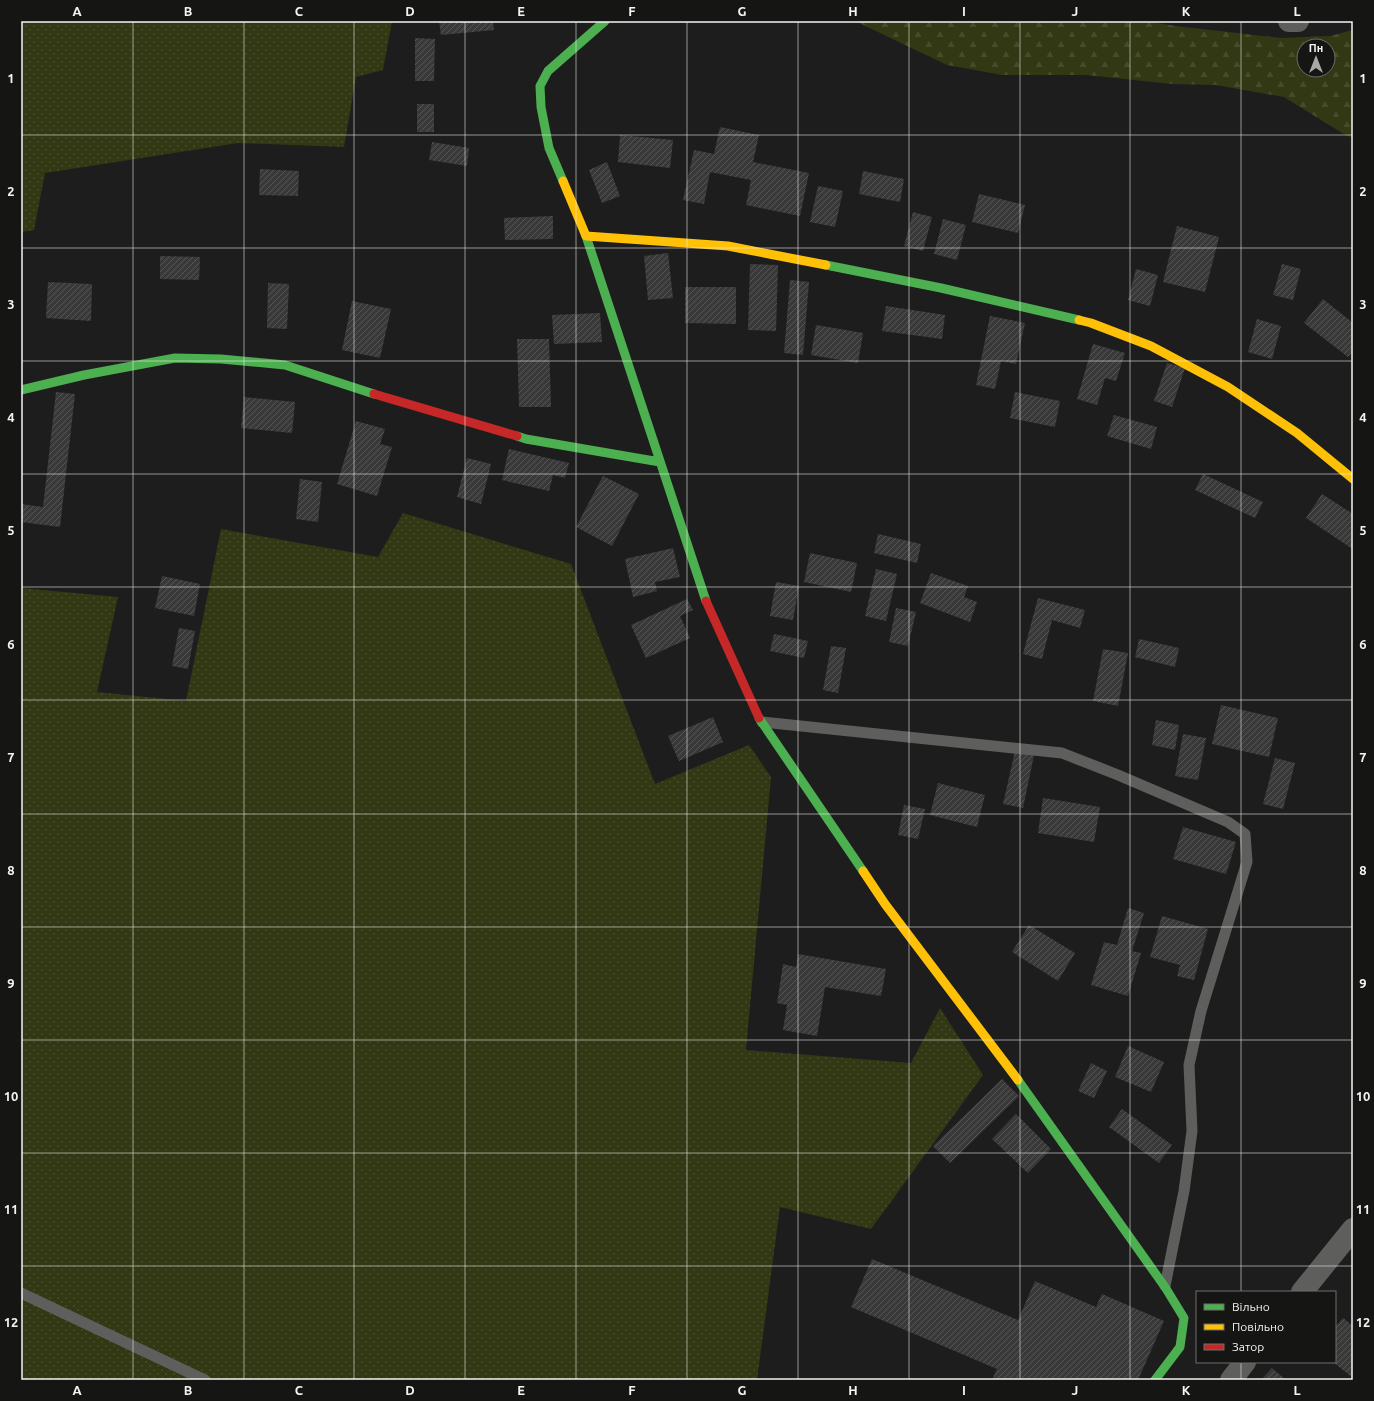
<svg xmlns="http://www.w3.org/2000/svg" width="1374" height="1401" viewBox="0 0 1374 1401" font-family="Ubuntu,sans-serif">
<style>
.forest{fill:url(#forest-firs);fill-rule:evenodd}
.garden{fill:url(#garden-dots)}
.building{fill:url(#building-hatch)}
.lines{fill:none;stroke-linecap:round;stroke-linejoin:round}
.lane{stroke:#5e5e5d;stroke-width:11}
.street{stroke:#5e5e5d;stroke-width:22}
.fast{stroke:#4caf50;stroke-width:9}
.slow{stroke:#ffc107;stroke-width:9}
.jam{stroke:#c62828;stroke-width:9}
.grid{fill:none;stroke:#f4f5f3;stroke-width:1;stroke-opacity:0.55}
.neatline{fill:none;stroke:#f4f5f3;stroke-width:1.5}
.grid-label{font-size:13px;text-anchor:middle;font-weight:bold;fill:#f4f5f3}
</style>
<defs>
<pattern id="forest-firs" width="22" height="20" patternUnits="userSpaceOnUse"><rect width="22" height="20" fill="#323813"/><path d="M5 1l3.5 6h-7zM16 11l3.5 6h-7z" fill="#464c2a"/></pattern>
<pattern id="garden-dots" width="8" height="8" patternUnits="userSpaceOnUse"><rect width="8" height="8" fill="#323813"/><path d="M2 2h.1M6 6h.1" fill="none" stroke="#464c2a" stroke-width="1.8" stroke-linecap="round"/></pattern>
<pattern id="building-hatch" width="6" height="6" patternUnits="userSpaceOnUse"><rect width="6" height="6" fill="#393939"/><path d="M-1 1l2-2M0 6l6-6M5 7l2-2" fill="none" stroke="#565656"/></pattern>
</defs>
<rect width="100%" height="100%" fill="#1d1d1d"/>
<!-- forest -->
<path class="forest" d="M855 21H1144L1176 26 1281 38 1330 36 1353 30V137L1347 136 1284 97 1216 85 1172 84 1086 75H1002L947 65ZM1304 46H1328V70H1304Z"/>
<!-- garden -->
<path class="garden" d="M21 21H392L383 70 356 77 344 147 238 143 45 173 34 230 21 232Z
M403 513 571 564 655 784 749 745 771 777 746 1050 911 1063 940 1008 983 1075 871 1229 780 1207 757 1380H21V588L118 597 97 692 186 701 221 529 378 557Z"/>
<!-- building -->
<path class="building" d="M439 21H493L494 30 441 35Z
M415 38 435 39 434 81H415Z
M417 104H434V132H417Z
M720 127 759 135 753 162 809 173 800 216 746 205 751 180 710 172 704 204 683 200 694 150 714 154Z
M620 135 673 140 670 168 618 162Z
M432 142 469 148 467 166 429 160Z
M607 162 620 196 602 203 589 170Z
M260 169 299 171 298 196 259 195Z
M863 171 904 179 900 202 859 194Z
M818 186 843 191 835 227 810 222Z
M979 194 1025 205 1018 233 972 222Z
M913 212 932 217 923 251 904 246Z
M553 216V239L505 240 504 218Z
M943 219 966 225 957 260 934 254Z
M1177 226 1219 237 1205 292 1163 282Z
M668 253 673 298 648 300 644 256Z
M160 256 200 257 199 280 160 279Z
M750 264 778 265 776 331 748 330Z
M1282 264 1301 269 1293 300 1273 295Z
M1136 269 1158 275 1150 306 1128 300Z
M790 280 809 282 803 355 784 353Z
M48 282 92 284 91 321 46 318Z
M268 283 289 284 287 329 267 328Z
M685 287H736V324L685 323Z
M1323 299 1353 323V351L1348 357 1304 323Z
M352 301 391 309 380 358 342 350Z
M886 306 945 315 942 339 882 331Z
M600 313 602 342 554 344 552 315Z
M990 316 1025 323 1016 364 1001 361 995 389 976 385Z
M1257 319 1281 326 1272 359 1248 352Z
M816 325 863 333 858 363 811 355Z
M517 339H549L551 407H519Z
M1093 344 1125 353 1116 381 1105 378 1097 405 1077 399Z
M1167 363 1185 368 1172 407 1154 401Z
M56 392 75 394 60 527 21 522V504L43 507Z
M1015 392 1060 401 1055 427 1010 418Z
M244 397 295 402 292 433 241 428Z
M1114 415 1157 427 1151 449 1107 436Z
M356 421 385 429 380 444 392 447 377 496 337 484Z
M509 449 569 463 565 478 553 475 549 491 502 480Z
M467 458 491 464 481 504 457 497Z
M1203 474 1263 502 1255 518 1195 490Z
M603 476 639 494 612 546 576 527Z
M300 479 322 482 318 522 296 519Z
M1322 494 1353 514V544L1351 548 1306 518Z
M878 534 921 544 917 563 874 553Z
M673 548 680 577 655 582 657 591 633 597 625 559Z
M810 553 857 563 851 592 804 582Z
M876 569 897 574 886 621 865 616Z
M931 573 968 586 964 597 977 602 970 622 920 603Z
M162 576 200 584 194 616 155 608Z
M776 582 799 586 793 620 770 616Z
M1038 598 1085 610 1080 628 1052 620 1042 659 1023 654Z
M687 599 693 610 680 616 690 638 646 658 631 625Z
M896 608 916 612 908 646 889 642Z
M179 628 195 631 188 669 172 666Z
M774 634 808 641 804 658 770 651Z
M1139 639 1179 648 1175 667 1135 657Z
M831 646 846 648 838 693 823 690Z
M1103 649 1128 653 1118 706 1093 701Z
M1221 705 1278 718 1269 757 1212 744Z
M713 717 723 742 679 761 668 736Z
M1156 720 1179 725 1175 750 1152 745Z
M1183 734 1206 738 1198 780 1175 776Z
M1015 751 1034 755 1023 808 1003 804Z
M1275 758 1295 763 1283 809 1263 804Z
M938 783 985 795 977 827 930 815Z
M1043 798 1100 807 1094 842 1038 833Z
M904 805 925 809 918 839 898 835Z
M1183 827 1236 842 1226 874 1173 859Z
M1128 908 1144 913 1132 951 1141 953 1128 996 1091 985 1104 942 1117 945Z
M1162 916 1208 929 1194 980 1177 976 1180 965 1150 957Z
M1029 925 1075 953 1058 981 1012 952Z
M798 954 886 969 881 996 825 987 817 1036 783 1030 787 1005 777 1003 783 964 796 967Z
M1128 1046 1164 1062 1151 1092 1115 1077Z
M1091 1063 1107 1071 1094 1098 1078 1091Z
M1002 1079 1019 1096 950 1163 933 1146Z
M1122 1109 1172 1145 1159 1163 1109 1127Z
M1016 1114 1051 1149 1028 1173 992 1139Z
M872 1259 1018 1320 1035 1281 1096 1307 1102 1294 1164 1321 1138 1380H992L997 1369 851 1307Z
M1343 1318 1353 1326V1378L1333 1362H1335V1327Z
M1272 1368 1286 1380H1261Z"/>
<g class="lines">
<!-- lane -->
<path class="lane" d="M762 722 1062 753 1118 775 1228 822 1245 834 1247 862 1201 1011 1189 1065 1192 1131 1184 1191 1165 1286
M21 1293 205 1380"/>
<!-- street -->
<path class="street" d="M1289 21H1298
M1302 1292 1353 1229
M1231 1380 1245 1362"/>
<!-- fast -->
<path class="fast" d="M563 181 549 148 541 107 540 86 548 71 605 21
M586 236 706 601
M826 265 941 288 1079 320
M21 390 84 375 175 358 221 359 285 365 374 394
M517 436 526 439 660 462
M759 718 863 871
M1018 1080 1165 1287 1184 1318 1180 1347 1155 1380"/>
<!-- slow -->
<path class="slow" d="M563 181 586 236 728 246 826 265
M1079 320 1091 323 1151 346 1228 387 1297 433 1353 479
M863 871 885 904 1018 1080"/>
<!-- jam -->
<path class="jam" d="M374 394 517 436
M706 601 759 718"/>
</g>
<!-- grid -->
<path class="grid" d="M133 21V1380M244 21V1380M354 21V1380M465 21V1380M576 21V1380M687 21V1380M798 21V1380M909 21V1380M1020 21V1380M1130 21V1380M1241 21V1292M21 135H1353M21 248H1353M21 361H1353M21 474H1353M21 587H1353M21 700H1353M21 814H1353M21 927H1353M21 1040H1353M21 1153H1353M21 1266H1353M1241 1362V1380"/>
<!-- border -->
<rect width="1374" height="1401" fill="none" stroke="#151513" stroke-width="44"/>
<!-- legend -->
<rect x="1196" y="1291" width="140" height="72" fill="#151513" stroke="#6e6f6d"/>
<rect x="1204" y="1304" width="20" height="6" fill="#4caf50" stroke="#6e6f6d"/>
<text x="1232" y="1311" font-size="12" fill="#f4f5f3">Вільно</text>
<rect x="1204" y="1324" width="20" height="6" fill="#ffc107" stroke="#6e6f6d"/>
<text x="1232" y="1331" font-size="12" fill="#f4f5f3">Повільно</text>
<rect x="1204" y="1344" width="20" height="6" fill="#c62828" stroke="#6e6f6d"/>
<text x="1232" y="1351" font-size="12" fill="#f4f5f3">Затор</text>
<!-- north arrow -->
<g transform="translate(1316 58)"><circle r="19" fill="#151513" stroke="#6e6f6d"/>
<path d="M0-3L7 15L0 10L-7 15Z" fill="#a9a9a8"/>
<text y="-6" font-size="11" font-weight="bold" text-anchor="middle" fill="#f4f5f3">Пн</text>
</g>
<rect x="22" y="22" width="1330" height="1357" class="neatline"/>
<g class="grid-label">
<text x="77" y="16">A</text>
<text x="188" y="16">B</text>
<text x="299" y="16">C</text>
<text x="410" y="16">D</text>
<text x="521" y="16">E</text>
<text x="632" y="16">F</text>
<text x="742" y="16">G</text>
<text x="853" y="16">H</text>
<text x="964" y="16">I</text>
<text x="1075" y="16">J</text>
<text x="1186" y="16">K</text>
<text x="1297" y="16">L</text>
<text x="11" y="83">1</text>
<text x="1363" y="83">1</text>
<text x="11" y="196">2</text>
<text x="1363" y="196">2</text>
<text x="11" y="309">3</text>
<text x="1363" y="309">3</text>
<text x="11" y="422">4</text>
<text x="1363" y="422">4</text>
<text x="11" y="535">5</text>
<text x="1363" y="535">5</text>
<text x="11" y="649">6</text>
<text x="1363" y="649">6</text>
<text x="11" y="762">7</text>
<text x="1363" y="762">7</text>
<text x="11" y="875">8</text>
<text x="1363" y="875">8</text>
<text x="11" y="988">9</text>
<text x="1363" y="988">9</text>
<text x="11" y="1101">10</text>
<text x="1363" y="1101">10</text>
<text x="11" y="1214">11</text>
<text x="1363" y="1214">11</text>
<text x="11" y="1327">12</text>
<text x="1363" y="1327">12</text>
<text x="77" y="1395">A</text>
<text x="188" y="1395">B</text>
<text x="299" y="1395">C</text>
<text x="410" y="1395">D</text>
<text x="521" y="1395">E</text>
<text x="632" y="1395">F</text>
<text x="742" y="1395">G</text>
<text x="853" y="1395">H</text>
<text x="964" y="1395">I</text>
<text x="1075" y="1395">J</text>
<text x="1186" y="1395">K</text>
<text x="1297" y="1395">L</text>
</g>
</svg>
